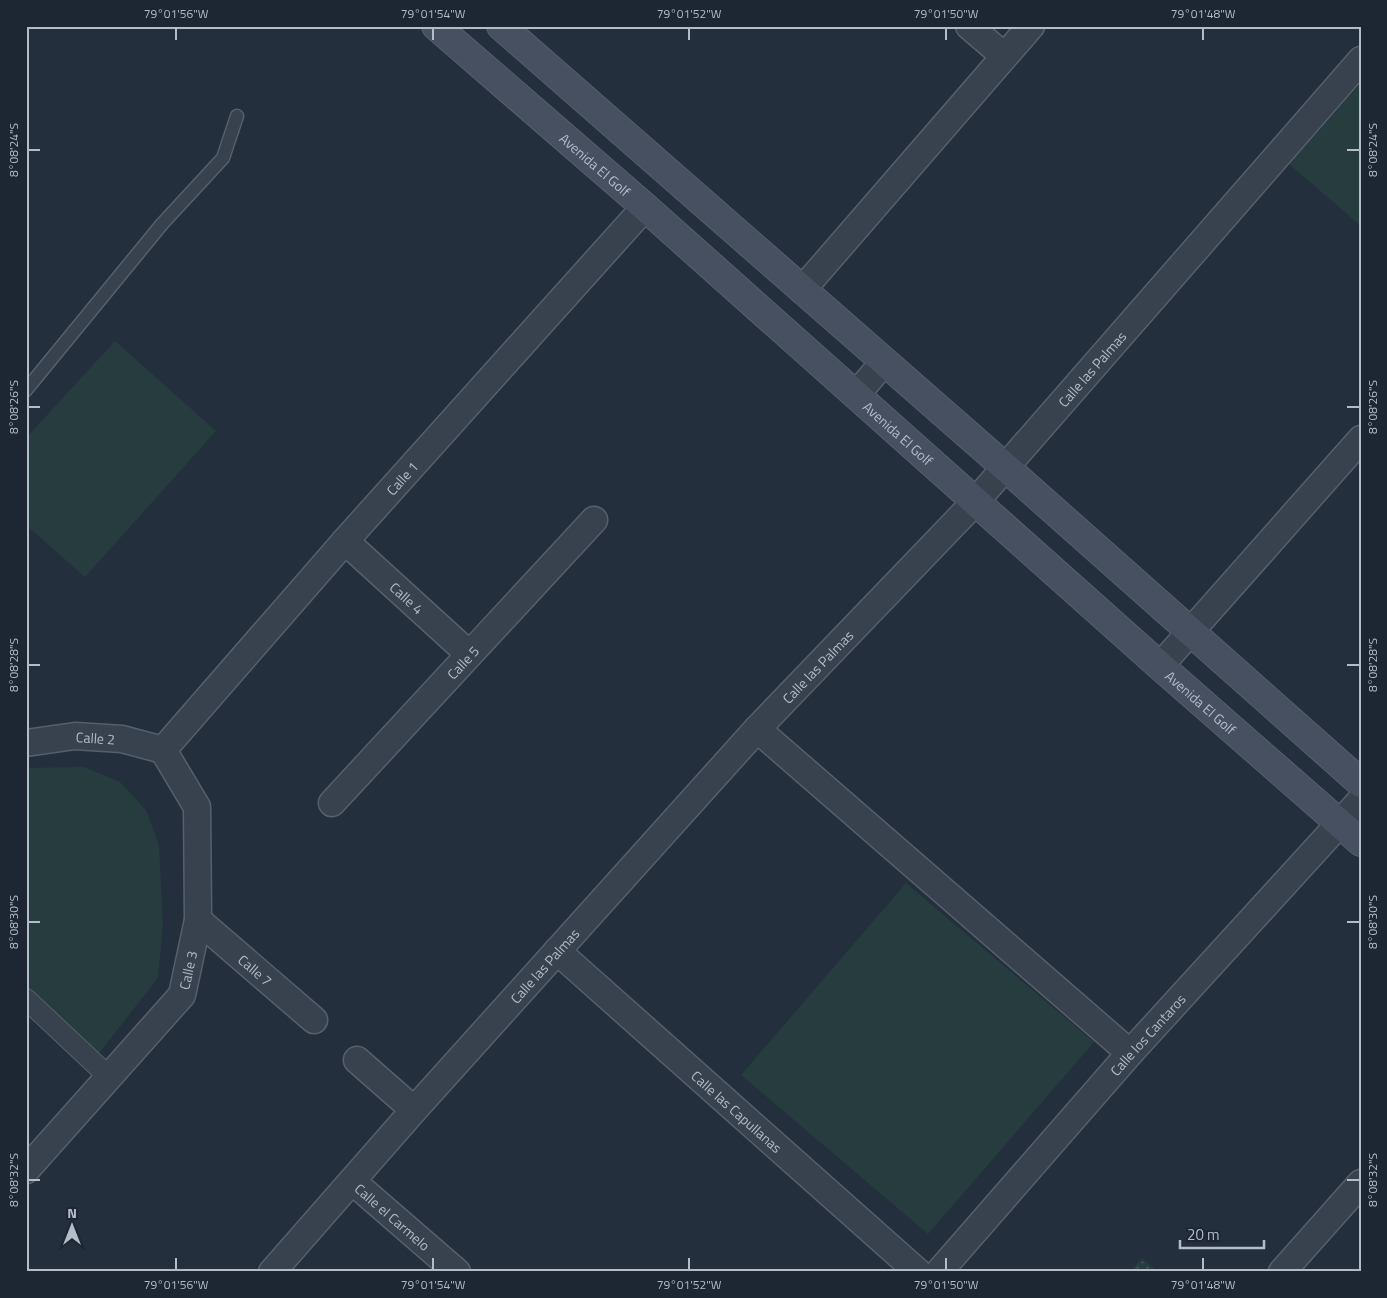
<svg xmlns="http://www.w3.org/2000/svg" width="1387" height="1298" viewBox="0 0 1387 1298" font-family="'Titillium Web',sans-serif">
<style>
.grass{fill:url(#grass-dots)}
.park{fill:#263c3f}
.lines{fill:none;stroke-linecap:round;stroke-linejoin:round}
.service-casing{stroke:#565f6c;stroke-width:15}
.pedestrian-casing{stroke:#565f6c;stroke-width:22}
.minor-casing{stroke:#565f6c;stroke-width:29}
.secondary-casing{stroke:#565f6c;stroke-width:30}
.service{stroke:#38414e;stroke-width:12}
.pedestrian{stroke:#38414e;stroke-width:20}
.minor{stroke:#38414e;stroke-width:26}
.secondary{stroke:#465061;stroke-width:28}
.ticks{fill:none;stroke:#b4bcc9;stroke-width:2}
.labels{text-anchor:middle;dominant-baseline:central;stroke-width:4;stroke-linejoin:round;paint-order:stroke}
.street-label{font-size:14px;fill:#b4bcc9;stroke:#1d2633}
.neatline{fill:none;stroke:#b4bcc9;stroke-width:2}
.ticks-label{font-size:12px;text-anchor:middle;fill:#b4bcc9}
</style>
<defs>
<pattern id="grass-dots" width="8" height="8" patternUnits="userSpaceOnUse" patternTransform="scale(1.25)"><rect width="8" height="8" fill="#263c3f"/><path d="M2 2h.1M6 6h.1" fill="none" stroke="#435659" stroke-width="1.8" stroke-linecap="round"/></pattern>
</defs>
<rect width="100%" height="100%" fill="#242f3e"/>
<!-- grass -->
<path class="grass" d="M1142 1258 1158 1272H1130Z"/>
<!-- park -->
<path class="park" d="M1361 83V226L1289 164Z
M115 341 216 431 85 577 26 525V438Z
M84 767 120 782 146 810 159 845 163 924 158 978 96 1057 26 990V768Z
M906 883 1094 1042 928 1234 741 1075Z"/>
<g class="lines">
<defs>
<path id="service" d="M26 390 162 224 223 158 237 116"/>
<path id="pedestrian" d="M26 999 109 1077"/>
<g id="minor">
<path d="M969 26 1004 56"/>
<path d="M802 290 1031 26"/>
<path d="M856 395 884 362"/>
<path id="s1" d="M345 541 469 654"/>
<path d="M1160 666 1361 439"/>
<path d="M757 729 1130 1053"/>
<path id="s2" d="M26 743 75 736 122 739 163 750"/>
<path id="s3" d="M163 750 345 541 645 207"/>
<path id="s4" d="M332 803 594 520"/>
<path id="s5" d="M198 920 314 1020"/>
<path id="s6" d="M557 951 918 1272"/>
<path d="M357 1060 414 1110"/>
<path id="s7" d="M26 1170 182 995 198 920 197 807 163 750"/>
<path id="s8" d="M352 1181 457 1272"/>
<path id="s9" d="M272 1272 414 1110 757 729 976 501 1361 60"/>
<path id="s10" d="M939 1272 1130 1053 1361 800"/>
<path d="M1282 1272 1361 1183"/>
</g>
<g id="secondary">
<path id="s11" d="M436 26 645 207 1160 666 1361 842"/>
<path d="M501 26 1005 467 1361 783"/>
</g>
</defs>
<!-- service casing -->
<use href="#service" class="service-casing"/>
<!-- pedestrian casing -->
<use href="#pedestrian" class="pedestrian-casing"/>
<!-- minor casing -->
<use href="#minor" class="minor-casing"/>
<!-- secondary casing -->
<use href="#secondary" class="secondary-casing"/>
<!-- service -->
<use href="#service" class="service"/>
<!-- pedestrian -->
<use href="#pedestrian" class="pedestrian"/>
<!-- minor -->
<use href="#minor" class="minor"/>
<!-- secondary -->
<use href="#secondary" class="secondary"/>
</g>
<!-- ticks -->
<path class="ticks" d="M176 28V40M433 28V40M689 28V40M946 28V40M1203 28V40M28 150H40M1347 150H1360M28 407H40M1347 407H1360M28 665H40M1347 665H1360M28 922H40M1347 922H1360M28 1180H40M1347 1180H1360M176 1258V1270M433 1258V1270M689 1258V1270M946 1258V1270M1203 1258V1270"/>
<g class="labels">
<!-- street labels -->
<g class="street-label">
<text stroke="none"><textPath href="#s11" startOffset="211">Avenida El Golf</textPath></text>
<text stroke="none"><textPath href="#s9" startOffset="1220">Calle las Palmas</textPath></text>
<text stroke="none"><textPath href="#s11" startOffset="616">Avenida El Golf</textPath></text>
<text stroke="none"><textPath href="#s3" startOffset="362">Calle 1</textPath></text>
<text stroke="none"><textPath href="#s1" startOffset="84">Calle 4</textPath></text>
<text stroke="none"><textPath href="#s4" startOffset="192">Calle 5</textPath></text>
<text stroke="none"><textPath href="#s9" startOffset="815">Calle las Palmas</textPath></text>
<text stroke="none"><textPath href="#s11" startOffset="1021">Avenida El Golf</textPath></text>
<text stroke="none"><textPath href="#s2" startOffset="70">Calle 2</textPath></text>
<text stroke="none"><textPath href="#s9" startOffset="410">Calle las Palmas</textPath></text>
<text stroke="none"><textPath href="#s7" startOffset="260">Calle 3</textPath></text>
<text stroke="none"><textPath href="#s5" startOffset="76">Calle 7</textPath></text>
<text stroke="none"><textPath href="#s10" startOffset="316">Calle los Cantaros</textPath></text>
<text stroke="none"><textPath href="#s6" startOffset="241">Calle las Capullanas</textPath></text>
<text stroke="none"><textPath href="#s8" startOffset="54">Calle el Carmelo</textPath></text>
</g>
</g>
<!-- border -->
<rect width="1387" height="1298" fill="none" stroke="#1d2633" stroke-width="55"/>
<!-- north arrow -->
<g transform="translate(72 1226)" stroke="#1d2633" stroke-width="4" paint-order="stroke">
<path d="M0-4L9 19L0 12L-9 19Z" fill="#b4bcc9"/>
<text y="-8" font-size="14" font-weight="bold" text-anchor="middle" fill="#b4bcc9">N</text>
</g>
<!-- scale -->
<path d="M1180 1240v8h84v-8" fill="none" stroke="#b4bcc9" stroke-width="2.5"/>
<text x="1187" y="1240" font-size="15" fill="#b4bcc9" stroke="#1d2633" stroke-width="4" paint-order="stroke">20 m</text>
<rect x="28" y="28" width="1332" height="1242" class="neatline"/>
<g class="ticks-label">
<text x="176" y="18">79°01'56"W</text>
<text x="433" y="18">79°01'54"W</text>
<text x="689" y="18">79°01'52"W</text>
<text x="946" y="18">79°01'50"W</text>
<text x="1203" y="18">79°01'48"W</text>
<text transform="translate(14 150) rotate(-90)" y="4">8°08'24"S</text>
<text transform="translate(1373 150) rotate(-90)" y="4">8°08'24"S</text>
<text transform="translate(14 407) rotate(-90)" y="4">8°08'26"S</text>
<text transform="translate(1373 407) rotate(-90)" y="4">8°08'26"S</text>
<text transform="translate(14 665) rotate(-90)" y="4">8°08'28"S</text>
<text transform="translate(1373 665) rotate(-90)" y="4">8°08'28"S</text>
<text transform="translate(14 922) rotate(-90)" y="4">8°08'30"S</text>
<text transform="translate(1373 922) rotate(-90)" y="4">8°08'30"S</text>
<text transform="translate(14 1180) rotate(-90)" y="4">8°08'32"S</text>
<text transform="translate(1373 1180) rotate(-90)" y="4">8°08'32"S</text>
<text x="176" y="1289">79°01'56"W</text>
<text x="433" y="1289">79°01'54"W</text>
<text x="689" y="1289">79°01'52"W</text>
<text x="946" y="1289">79°01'50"W</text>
<text x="1203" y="1289">79°01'48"W</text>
</g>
</svg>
